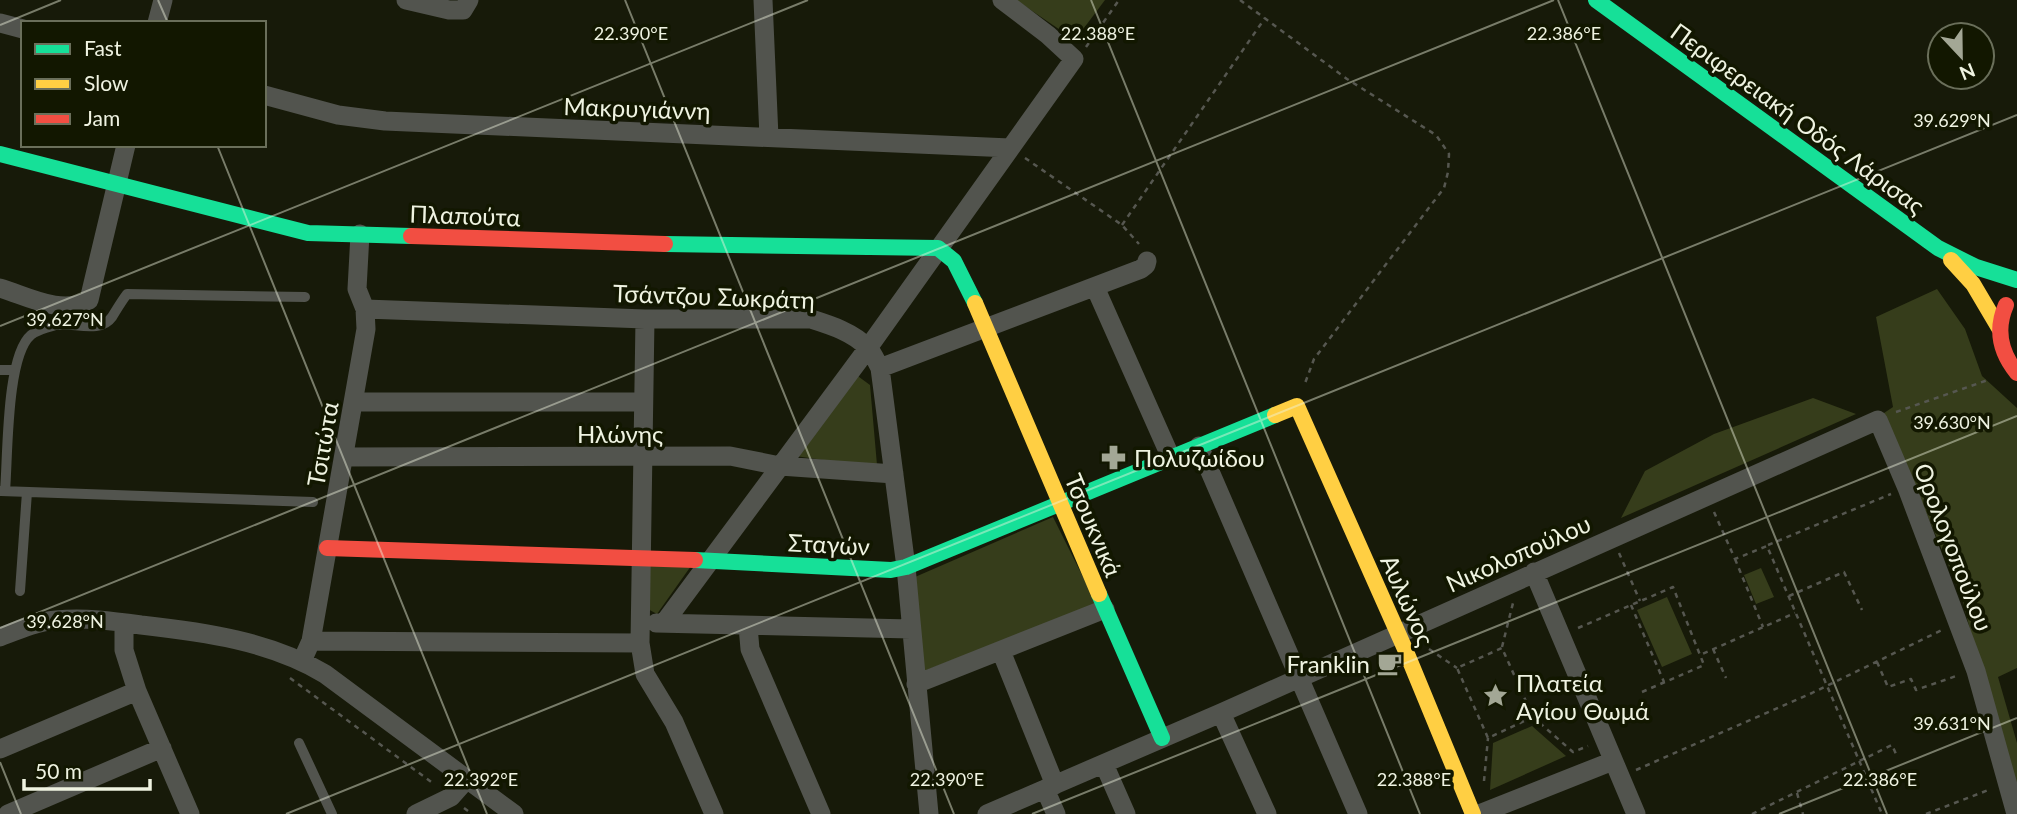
<svg xmlns="http://www.w3.org/2000/svg" width="2017" height="814" viewBox="0 0 2017 814" font-family="Lato,sans-serif">
<style>
.green{fill:#363d1b}
.lines{fill:none;stroke-linecap:round;stroke-linejoin:round}
.path{stroke:#565750;stroke-width:2.5;stroke-dasharray:5 5;stroke-linecap:butt}
.lane{stroke:#52544e;stroke-width:10}
.street{stroke:#52544e;stroke-width:19}
.fast{stroke:#16e098;stroke-width:16}
.slow{stroke:#ffcf43;stroke-width:16}
.jam{stroke:#f24e42;stroke-width:16}
.ticks{fill:none;stroke:#eff3e1;stroke-width:2;stroke-opacity:0.45}
.labels{text-anchor:middle;dominant-baseline:central;stroke-width:7;stroke-linejoin:round;paint-order:stroke}
.street-label{font-size:24px;fill:#eff3e1;stroke:#121700}
.poi-label{font-size:24px;fill:#eff3e1;stroke:#121700;text-anchor:start}
.ticks-label{font-size:18px;text-anchor:middle;fill:#eff3e1;stroke:#121700;stroke-width:7;stroke-linejoin:round;paint-order:stroke}
</style>
<rect width="100%" height="100%" fill="#171a09"/>
<!-- green -->
<path class="green" d="M1016 0H1105L1075 40Z
M1937 289 1965 329 1982 376 2017 408V668L1998 677 2017 743V810L1961 595 1884 413 1893 407 1876 317Z
M855 374 870 385 877 465 873 467 795 456Z
M1813 398 1856 414 1621 518 1645 471 1714 434Z
M1053 517 1097 605 924 671 915 577Z
M648 563 691 566 657 614 646 608Z
M1761 568 1774 597 1756 604 1744 575Z
M1667 597 1692 654 1662 667 1637 610Z
M1532 726 1566 756 1490 790 1493 743Z"/>
<g class="lines">
<!-- path -->
<path class="path" d="M1240 0 1347 79 1436 135 1449 154 1448 172 1444 188 1314 359 1304 386
M1086 47 1119 0
M1025 158 1122 225 1139 244
M1122 225 1265 18
M1896 412 1988 380
M1714 512 1735 559 1767 546 1882 814
M1768 545 1891 494
M1619 553 1640 601
M1735 559 1763 627
M1789 596 1844 572 1862 610
M1631 605 1664 682
M1578 628 1673 587 1700 655 1795 613
M1502 647 1513 603
M1429 649 1457 668
M1713 649 1726 678
M1877 662 1888 687 1911 679 1916 690 1959 675
M290 678 434 784
M1642 692 1704 665 1700 655
M1533 717 1488 738 1457 668 1502 648 1533 717 1573 752 1588 746
M1636 770 1812 693 1942 630
M1484 781 1488 738
M1797 793 1803 814
M464 808 472 814
M1752 814 1892 745 1896 754
M1926 814 1991 789"/>
<!-- lane -->
<path class="lane" d="M0 370H14
M1 491 313 502
M5 491C8 457 6 356 31 335 38 329 48 327 56 325 73 322 100 334 112 317 117 309 121 302 127 294L305 297
M20 591 27 492
M299 743 332 814"/>
<!-- street -->
<path class="street" d="M406 0 449 10H463L469 0
M763 0 769 137
M0 23 23 29
M157 23 163 0
M264 95 338 115 385 121 1010 148
M1095 287 1171 458
M0 288C27 296 62 316 89 300L126 145
M365 309 645 319H811C830 325 853 332 868 348 873 353 876 361 880 368L1141 269 1146 265 1147 261
M645 319 640 643 645 674 674 722 714 814
M880 368 906 567 929 814
M355 402H643
M1199 446 1358 814
M345 457 730 456 780 466 894 474
M1534 572 1636 814
M124 623V650L137 691 190 814
M656 623 911 629
M664 623 868 348 1074 59 1048 35 1002 0
M748 626 750 649 821 814
M0 637C18 630 36 622 56 620 84 617 113 621 141 625 204 632 270 641 325 674L514 814
M311 641 640 643
M1001 651 1055 785
M302 661 311 641 366 329 365 309 357 289 360 234
M916 684 1105 609
M1221 713 1267 814
M0 749 137 691
M1104 764 1126 814
M1045 789 1056 814
M8 814 162 748
M416 814 451 797 467 779
M987 814 1221 713 1878 420 1907 488 1976 671 2016 814
M1479 814 1613 761"/>
<!-- fast -->
<path class="fast" d="M1596 0 1938 248 1976 267 2017 280
M0 154 308 233 411 236
M665 244 938 248 954 261 975 303
M695 560 891 570 906 567 1275 415
M1099 594 1162 738"/>
<!-- slow -->
<path class="slow" d="M1951 260 1973 284 1999 328
M975 303 1099 594
M1275 415 1297 406 1405 649 1473 814"/>
<!-- jam -->
<path class="jam" d="M411 236 665 244
M2006 305C1995 330 2000 352 2017 373
M327 548 695 560"/>
</g>
<!-- ticks -->
<path class="ticks" d="M158 0 168 23M625 0 954 814M1091 0 1420 814M1558 0 1887 814M0 25 61 0M217 145 487 814M0 326 808 0M0 628 1554 0M0 762 21 814M286 814 2017 115M1032 814 2017 416M1779 814 2017 718"/>
<!-- icons -->
<defs>
<symbol id="pharmacy-bare" viewBox="-9 -9 18 18"><path d="M-2-6h4v4h4v4h-4v4h-4v-4h-4v-4h4Z" fill="#a3a795" stroke="#121700" stroke-width="2.5" paint-order="stroke"/></symbol>
<symbol id="cafe-bare" viewBox="-9 -9 18 18"><path d="M-5.5-4.5H6V0H3Q3 3.5 0 3.5H-2.5Q-5.5 3.5-5.5 0ZM3-3.2v2h1.7v-2ZM-6 4.5H4V6H-6Z" fill="#a3a795" stroke="#121700" stroke-width="2.5" paint-order="stroke"/></symbol>
<symbol id="sight-bare" viewBox="-9 -9 18 18"><path d="M0-6L1.8-2.2L6-1.7L2.9 1.2L3.7 5.4L0 3.3L-3.7 5.4L-2.9 1.2L-6-1.7L-1.8-2.2Z" fill="#a3a795" stroke="#121700" stroke-width="2.5" paint-order="stroke"/></symbol>
</defs>
<g fill-rule="evenodd">
<use href="#pharmacy-bare" x="1096" y="440" width="35" height="35"/>
<use href="#cafe-bare" x="1372" y="646" width="35" height="35"/>
<use href="#sight-bare" x="1478" y="678" width="35" height="35"/>
</g>
<g class="labels">
<!-- street labels -->
<g class="street-label">
<text transform="translate(637 108) rotate(2)">Μακρυγιάννη</text>
<text transform="translate(1798 118) rotate(36)">Περιφερειακή Οδός Λάρισας</text>
<text transform="translate(465 215) rotate(2)">Πλαπούτα</text>
<text transform="translate(714 296) rotate(2)">Τσάντζου Σωκράτη</text>
<text x="620" y="433">Ηλώνης</text>
<text transform="translate(322 444) rotate(-80)">Τσιτώτα</text>
<text transform="translate(1094 525) rotate(67)">Τσουκνικά</text>
<text transform="translate(829 544) rotate(3)">Σταγών</text>
<text transform="translate(1954 547) rotate(69)">Ορολογοπούλου</text>
<text transform="translate(1518 553) rotate(-24)">Νικολοπούλου</text>
<text transform="translate(1408 600) rotate(66)">Αυλώνος</text>
</g>
<!-- poi labels -->
<g class="poi-label">
<text x="1134" y="457">Πολυζωίδου</text>
<text x="1370" y="663" text-anchor="end">Franklin</text>
<text x="1516" y="682">Πλατεία<tspan x="1516" dy="28">Αγίου Θωμά</tspan></text>
</g>
</g>
<g class="ticks-label">
<text x="631" y="40">22.390°E</text>
<text x="1098" y="40">22.388°E</text>
<text x="1564" y="40">22.386°E</text>
<text x="1952" y="127">39.629°N</text>
<text x="65" y="326">39.627°N</text>
<text x="1952" y="429">39.630°N</text>
<text x="65" y="628">39.628°N</text>
<text x="1952" y="730">39.631°N</text>
<text x="481" y="786">22.392°E</text>
<text x="947" y="786">22.390°E</text>
<text x="1414" y="786">22.388°E</text>
<text x="1880" y="786">22.386°E</text>
</g>
<!-- legend -->
<rect x="21" y="21" width="245" height="126" fill="#121700" stroke="#6a6f5a" stroke-width="2"/>
<rect x="35" y="44" width="35" height="10" fill="#16e098" stroke="#6a6f5a" stroke-width="2"/>
<text x="84" y="56" font-size="21" fill="#eff3e1">Fast</text>
<rect x="35" y="79" width="35" height="10" fill="#ffcf43" stroke="#6a6f5a" stroke-width="2"/>
<text x="84" y="91" font-size="21" fill="#eff3e1">Slow</text>
<rect x="35" y="114" width="35" height="10" fill="#f24e42" stroke="#6a6f5a" stroke-width="2"/>
<text x="84" y="126" font-size="21" fill="#eff3e1">Jam</text>
<!-- north arrow -->
<g transform="translate(1961 56) rotate(158)"><circle r="33" fill="#121700" stroke="#6a6f5a" stroke-width="2"/>
<path d="M0-5L12 26L0 18L-12 26Z" fill="#a3a795"/>
<text y="-10" font-size="19" font-weight="bold" text-anchor="middle" fill="#eff3e1">N</text>
</g>
<!-- scale -->
<path d="M24 779v10h126v-10" fill="none" stroke="#eff3e1" stroke-width="3.5"/>
<text x="35" y="779" font-size="21" fill="#eff3e1" stroke="#121700" stroke-width="5" paint-order="stroke">50 m</text>
</svg>
